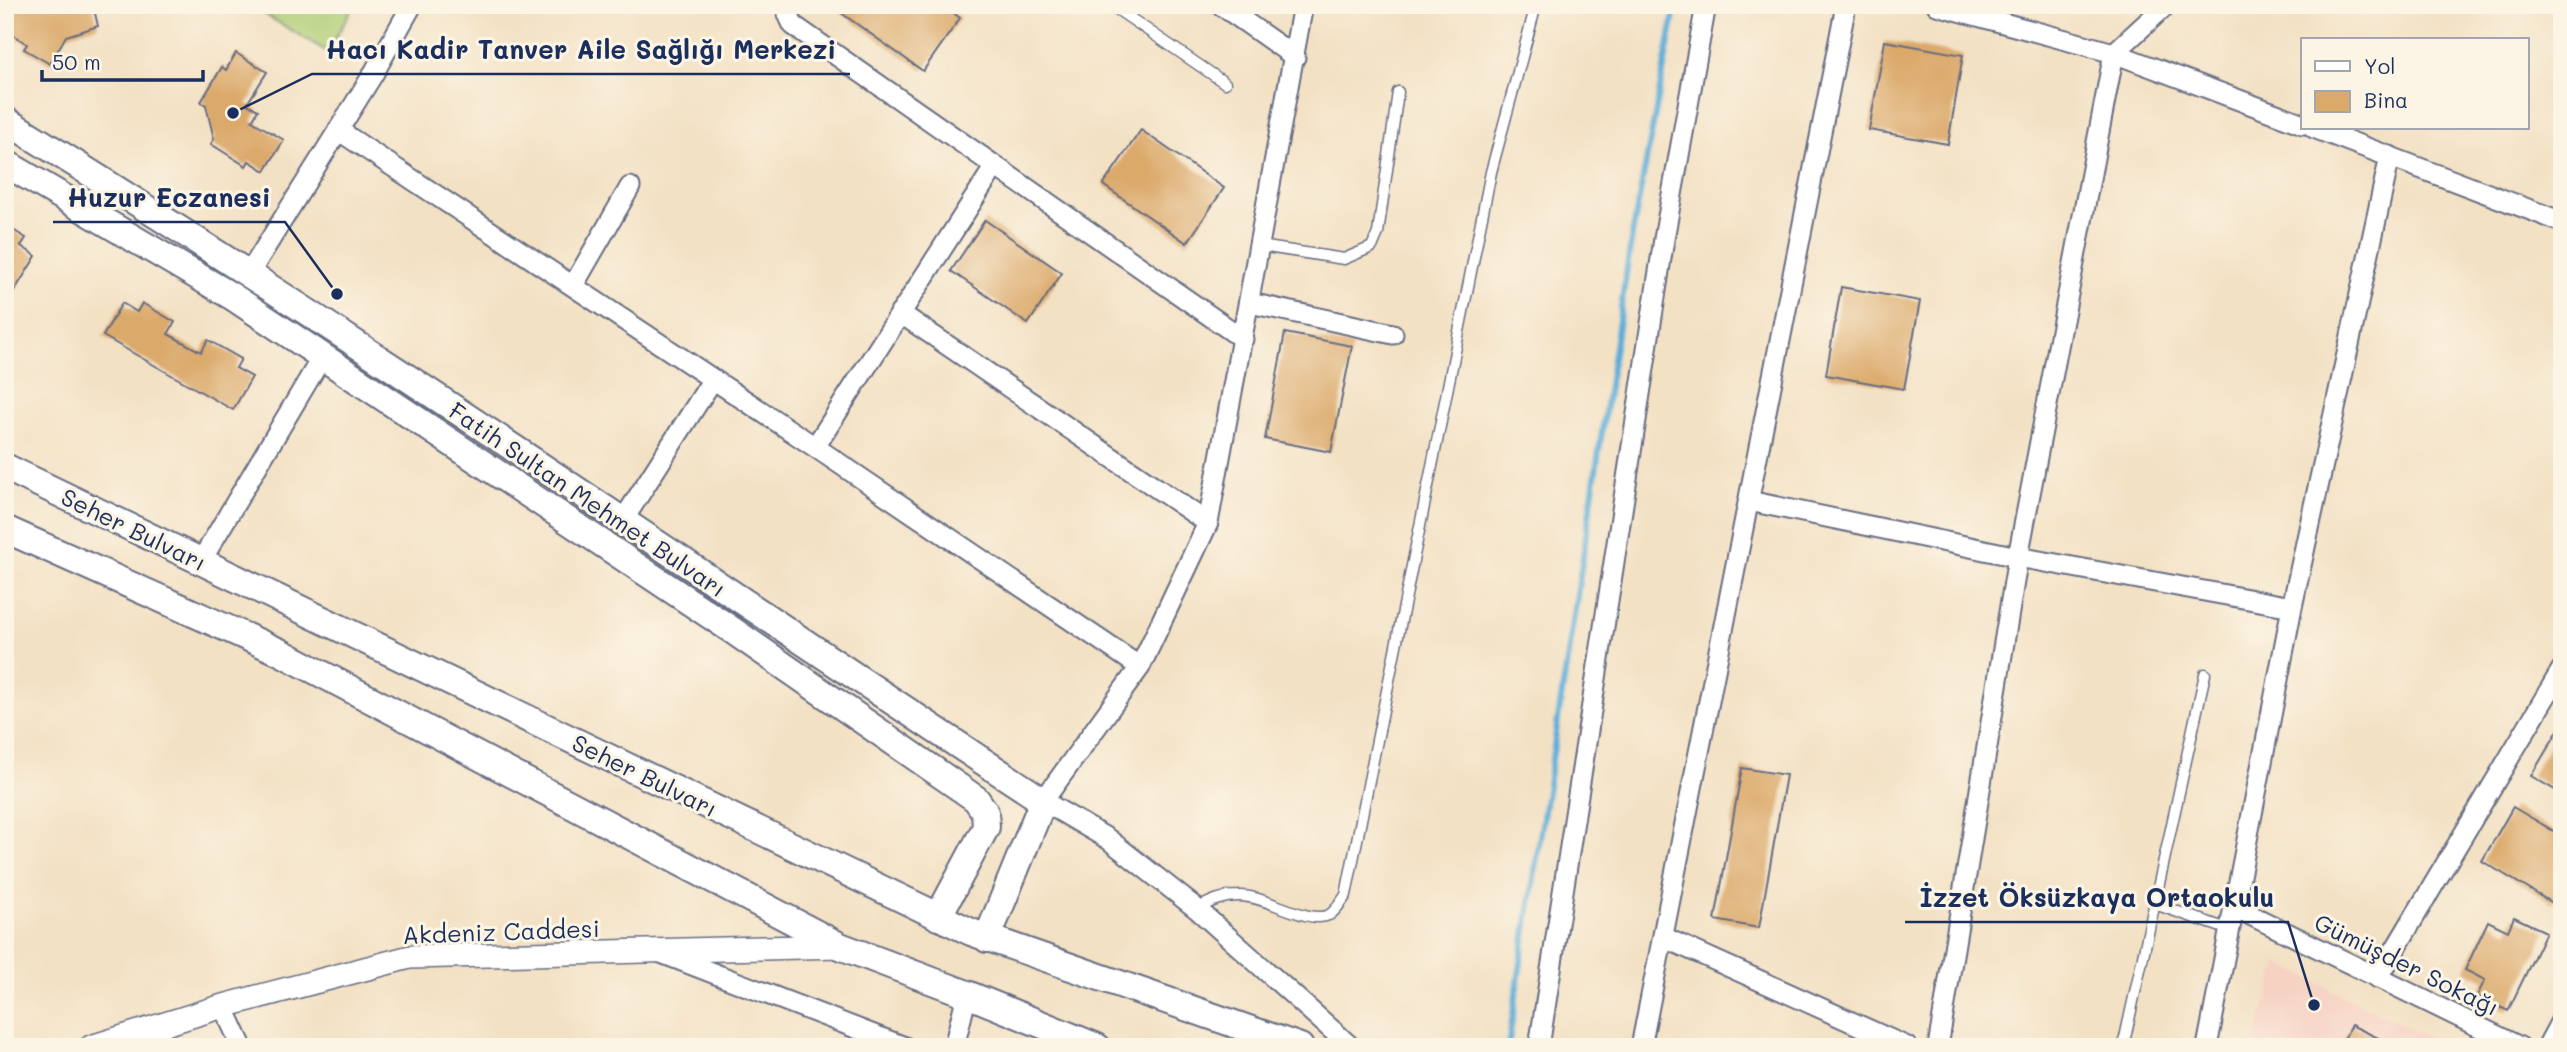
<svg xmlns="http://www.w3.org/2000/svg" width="2567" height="1052" viewBox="0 0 2567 1052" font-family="Mali,sans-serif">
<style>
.built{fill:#f6d2c3}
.green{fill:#afcd75;stroke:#657e6a;stroke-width:2}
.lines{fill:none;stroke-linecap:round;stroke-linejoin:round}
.stream{stroke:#5dadd8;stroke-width:6}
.building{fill:#dba96a}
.service-casing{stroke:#676d82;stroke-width:13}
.minor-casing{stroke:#676d82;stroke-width:23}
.tertiary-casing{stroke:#676d82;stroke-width:26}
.secondary-casing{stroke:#676d82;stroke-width:30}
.service{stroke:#fff;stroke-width:10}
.minor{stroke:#fff;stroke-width:19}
.tertiary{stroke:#fff;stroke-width:23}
.secondary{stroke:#fff;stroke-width:26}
.labels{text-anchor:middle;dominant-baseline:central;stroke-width:6;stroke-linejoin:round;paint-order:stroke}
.street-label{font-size:24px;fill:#1b2f5e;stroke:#fcf5e5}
.leader{fill:none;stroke:#1b2f5e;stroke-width:2.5}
.callout-dot{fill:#1b2f5e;stroke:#fcf5e5;stroke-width:2.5}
.callout-label{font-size:26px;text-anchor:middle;font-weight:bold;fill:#1b2f5e;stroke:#fcf5e5;stroke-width:6;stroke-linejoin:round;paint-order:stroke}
</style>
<rect width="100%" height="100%" fill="#fcf5e5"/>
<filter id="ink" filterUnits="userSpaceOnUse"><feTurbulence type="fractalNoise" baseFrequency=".0143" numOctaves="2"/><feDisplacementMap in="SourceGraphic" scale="14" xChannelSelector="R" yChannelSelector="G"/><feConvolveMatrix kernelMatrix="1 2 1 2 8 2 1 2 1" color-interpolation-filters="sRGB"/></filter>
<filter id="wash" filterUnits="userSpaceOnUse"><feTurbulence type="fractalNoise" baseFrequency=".00686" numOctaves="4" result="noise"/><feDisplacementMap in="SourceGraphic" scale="28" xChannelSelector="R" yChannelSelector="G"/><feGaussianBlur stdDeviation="1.57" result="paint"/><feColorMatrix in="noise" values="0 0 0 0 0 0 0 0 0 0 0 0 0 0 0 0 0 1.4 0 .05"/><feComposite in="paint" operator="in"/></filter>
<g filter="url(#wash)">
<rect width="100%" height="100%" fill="#f3e1c4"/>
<!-- built -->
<path class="built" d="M2278 963 2447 1047H2253Z"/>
<!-- green -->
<path class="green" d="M249 5H354L328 52Z"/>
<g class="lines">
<!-- stream -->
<path class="stream" d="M1508 1047 1632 235 1676 5"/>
</g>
<g id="blocks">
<!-- building -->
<path class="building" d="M17 5H93L98 26 66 36 50 64 24 49 27 44 5 30Z
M830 5H943L960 18 923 71Z
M1885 41 1963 55 1948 144 1869 130Z
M236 53 267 72 247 104 258 110 252 121 284 140 265 171 249 161 246 166 211 144 214 139 206 105 201 102 222 67 226 70Z
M1141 130 1224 188 1187 243 1103 185Z
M985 220 1062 273 1028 324 951 271Z
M5 225 26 238 21 246 36 256 5 306Z
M1841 287 1920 301 1904 389 1826 375Z
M122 303 137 312 142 303 175 322 168 334 201 352 208 340 241 359 236 368 252 377 233 410 103 336Z
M1285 333 1352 346 1331 452 1265 439Z
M2562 724V794L2531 776Z
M1742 768 1786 775 1759 928 1715 920Z
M2513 807 2562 836V886L2552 903 2482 861Z
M2514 917 2546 932 2508 1011 2477 996 2485 980 2465 970 2488 921 2508 931Z
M2351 1025 2397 1047H2340Z"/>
</g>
</g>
<g filter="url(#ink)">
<use href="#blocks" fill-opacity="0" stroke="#676d82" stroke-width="2"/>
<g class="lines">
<defs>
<path id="service" d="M1111 5 1225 83
M1260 246 1344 259 1372 247 1378 233 1398 92
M2155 904 2230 930
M1197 909C1211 901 1223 896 1239 896 1265 895 1308 925 1329 915 1335 912 1342 901 1346 895L1491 172 1536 5
M2123 1047 2205 674"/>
<path id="minor" d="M789 5 788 14 793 25 1243 339
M1221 5 1295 57
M1303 5 1208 523 1140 667 1043 801 1108 839 1197 909 1351 1047
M1937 5 2114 53 2303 124
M2314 128 2562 222
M338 130 815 447 1140 667
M250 272 372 76 412 5
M573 286 630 187
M1250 303 1393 334
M900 313 1208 523
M815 447 995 166
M1749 501 2018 557 2292 607
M622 522 713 379
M201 561 322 357
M2234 907 2520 1047
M1663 937 1907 1047
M661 953 905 1047
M2378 978 2562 669
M223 1006 242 1047
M954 1047 967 994
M1539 1047 1664 239 1706 5
M1641 1047 1846 5
M1938 1047 2018 557 2114 53 2166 5
M2207 1047 2292 607 2390 156
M2547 1047 2562 1019"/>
<path id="tertiary" d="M91 1047 223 1006 410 957 840 946"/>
<path id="secondary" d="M5 120C357 337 697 573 1043 801L987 939
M5 163 233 297 732 630 976 799 985 812 986 827 938 917
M5 467 971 932 1300 1047
M5 529 280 652 840 946 967 994 1097 1047"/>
</defs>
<!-- service casing -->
<use href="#service" class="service-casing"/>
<!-- minor casing -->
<use href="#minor" class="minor-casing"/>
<!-- tertiary casing -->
<use href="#tertiary" class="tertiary-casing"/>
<!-- secondary casing -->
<use href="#secondary" class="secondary-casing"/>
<!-- service -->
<use href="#service" class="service"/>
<!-- minor -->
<use href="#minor" class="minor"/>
<!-- tertiary -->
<use href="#tertiary" class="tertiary"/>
<!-- secondary -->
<use href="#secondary" class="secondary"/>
</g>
</g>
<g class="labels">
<!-- street labels -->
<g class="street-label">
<text transform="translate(588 499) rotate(34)">Fatih Sultan Mehmet Bulvarı</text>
<text transform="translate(134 529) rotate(26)">Seher Bulvarı</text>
<text transform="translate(645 775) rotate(26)">Seher Bulvarı</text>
<text transform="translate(501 931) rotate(-2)">Akdeniz Caddesi</text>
<text transform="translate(2407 964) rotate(26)">Gümüşder Sokağı</text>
</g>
</g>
<!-- callouts -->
<path class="leader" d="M233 113L312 74H850M337 294L285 222H53M2314 1005L2288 922H1905"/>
<g class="callout-dot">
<circle cx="233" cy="113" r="7"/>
<circle cx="337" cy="294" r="7"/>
<circle cx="2314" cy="1005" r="7"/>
</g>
<g class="callout-label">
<text x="581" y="59">Hacı Kadir Tanver Aile Sağlığı Merkezi</text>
<text x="169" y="207">Huzur Eczanesi</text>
<text x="2097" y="907">İzzet Öksüzkaya Ortaokulu</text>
</g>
<!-- margin -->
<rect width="2567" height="1052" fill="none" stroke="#fcf5e5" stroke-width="28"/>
<!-- legend -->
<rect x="2301" y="38" width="228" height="91" fill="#fcf5e5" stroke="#a2a6af" stroke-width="2"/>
<rect x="2315" y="61" width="35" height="10" fill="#ffffff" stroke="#a2a6af" stroke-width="2"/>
<text x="2364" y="74" font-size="21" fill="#1b2f5e">Yol</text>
<rect x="2315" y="91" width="35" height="21" fill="#dba96a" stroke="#a2a6af" stroke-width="2"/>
<text x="2364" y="108" font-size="21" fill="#1b2f5e">Bina</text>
<!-- scale -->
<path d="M42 70v10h161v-10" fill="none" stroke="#1b2f5e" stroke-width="3.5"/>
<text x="52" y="70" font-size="21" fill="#1b2f5e" stroke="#fcf5e5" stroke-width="5" paint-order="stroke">50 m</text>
</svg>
